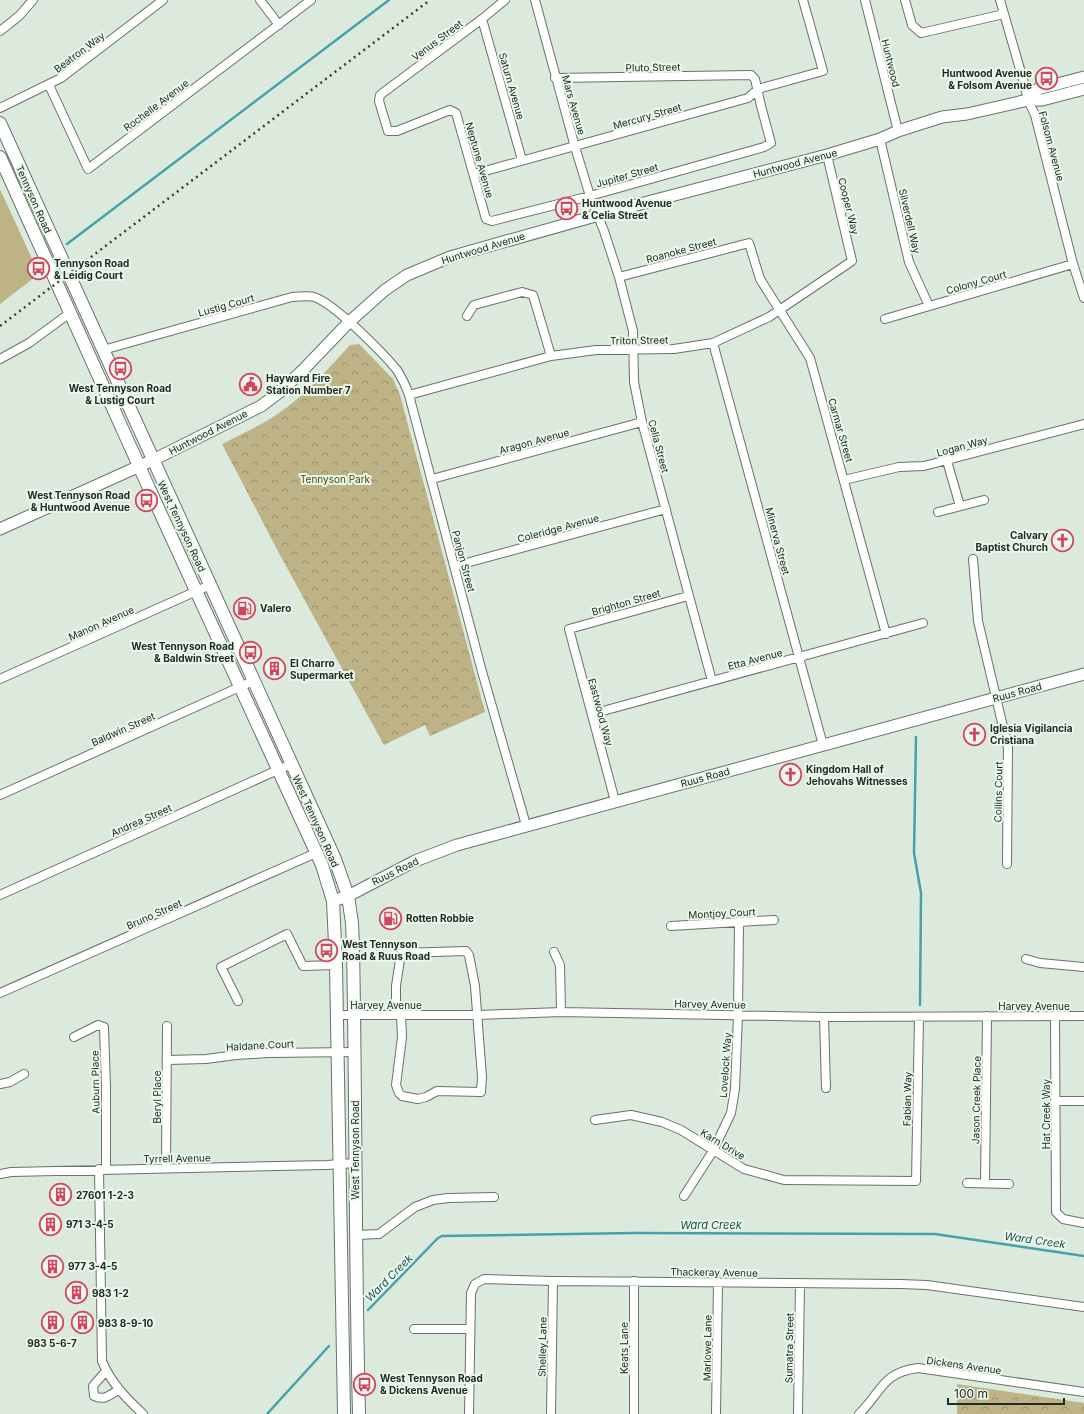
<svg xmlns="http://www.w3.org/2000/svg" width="1084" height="1414" viewBox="0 0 1084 1414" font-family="Inter,sans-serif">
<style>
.grass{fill:#beb386}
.park{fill:url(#park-crowns)}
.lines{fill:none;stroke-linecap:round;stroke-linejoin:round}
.stream{stroke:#44a2ac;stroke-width:2.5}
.minor-casing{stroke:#667368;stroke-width:10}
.tertiary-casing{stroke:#667368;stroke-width:13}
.secondary-casing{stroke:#667368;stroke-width:14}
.minor{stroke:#fff;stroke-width:8}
.tertiary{stroke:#fff;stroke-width:11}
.secondary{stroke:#fff;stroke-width:12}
.rail{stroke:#383f39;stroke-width:2.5;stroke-dasharray:2 4;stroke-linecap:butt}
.labels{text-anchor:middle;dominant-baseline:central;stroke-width:4;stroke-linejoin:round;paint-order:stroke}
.street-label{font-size:10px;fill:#242a25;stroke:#e9f8eb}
.poi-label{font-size:10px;font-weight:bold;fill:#242a25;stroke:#e9f8eb;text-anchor:start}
.park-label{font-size:10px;fill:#50440e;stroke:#e9f8eb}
.water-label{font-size:11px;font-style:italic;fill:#224d51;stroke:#e9f8eb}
</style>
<defs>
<pattern id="park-crowns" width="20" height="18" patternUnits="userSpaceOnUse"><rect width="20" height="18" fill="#beb386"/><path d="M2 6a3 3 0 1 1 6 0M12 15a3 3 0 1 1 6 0" fill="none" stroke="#9a926d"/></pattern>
</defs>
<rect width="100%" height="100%" fill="#dceade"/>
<!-- grass -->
<path class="grass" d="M0 189 39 274 0 304Z"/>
<!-- park -->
<path class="park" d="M359 344 393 379 400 395 485 712 430 736 425 725 384 745 281 557 222 444C244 433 266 423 286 408 310 390 330 367 350 345Z
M957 1384 1084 1403V1414H957Z"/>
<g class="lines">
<!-- stream -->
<path class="stream" d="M67 244 389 0
M916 737 914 853 921 893 920 1005
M368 1310 438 1238 442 1236 634 1233 935 1234 1084 1256
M267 1414 329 1346"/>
<defs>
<path id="minor" d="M260 0 279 25
M505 0 482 19 380 95 379 101 388 131H397L450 110 456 113 486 219 492 221 590 196 764 147 771 143 761 106 755 79 751 75 555 78
M535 0 575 147 590 196 604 231 619 277 633 331 634 382 642 422 712 681
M865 0 898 131
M905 0 912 25 921 33 1004 14
M1000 0 1024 83 1028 100 1035 115 1073 264 1084 298
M482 19 522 160
M0 31 19 16 33 0
M49 85 88 169 311 0
M0 108 61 78 163 0
M880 139 909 262 929 306
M474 174 748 98 758 89 823 71 803 0
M619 277 749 243 760 279 810 358 886 634
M467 316 474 305 522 292 533 295 551 356
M885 319 1073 264
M713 343 823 745
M103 350 292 297C299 297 308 295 314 297 334 303 383 353 397 370 402 378 406 386 409 395L481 668 526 825
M0 359 29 343 70 313
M409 395 551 356 596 350 674 349 713 343 769 317 852 261 827 155
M947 461 960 506
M432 479 642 422
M844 480 899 467 924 466 1084 424
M938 512 984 500
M973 559 978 621 1008 748 1007 864
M455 566 666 509
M0 679 210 585
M592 714 923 623
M0 795 253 681
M615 801 569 629 688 596
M0 895 291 764
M671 926 774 920
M466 951 469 955 475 986 482 1077 481 1092 437 1091 426 1097 418 1099 402 1096 399 1093 396 1085 402 1037 401 1015 396 1006V986L401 953Z
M554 952 560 965 561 1012
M1026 959 1040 963 1084 967
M0 993 316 853
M238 1001 221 967 287 934 303 966 336 965
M337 1015H477L561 1012 824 1017 1084 1016
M1055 1016 1056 1212 1063 1219 1084 1223
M824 1017 826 1088
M74 1037 98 1025 104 1027 106 1087V1169
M167 1060 206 1059 236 1055 268 1053 355 1052
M0 1084 10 1082 24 1074
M1055 1101H1084
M595 1120 631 1115 662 1122 681 1130 744 1169 784 1180 916 1181 919 1017
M166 1168 167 1026
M99 1169 102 1361C111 1383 126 1398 143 1414
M0 1174 11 1172 327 1165 355 1163
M967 1183 1009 1184
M985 1183 987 1016
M684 1196 713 1151 731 1113 735 1089 738 1015 739 922
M356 1235 379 1234 415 1207 433 1200 448 1198 494 1197
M414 1329H469
M106 1371 93 1386 94 1396C104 1401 110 1395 118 1390
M469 1414 471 1293 475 1284 484 1279 553 1281 900 1284 927 1285 1084 1307
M551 1414 553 1281
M634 1414V1281
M716 1414 718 1282
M798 1414 800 1283
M859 1414C882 1392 881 1373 918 1368L1084 1392"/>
<path id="tertiary" d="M1028 100 1038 89 1084 77
M0 529 153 460 261 406 281 391 304 369 349 322 385 290 407 275 450 257 606 213 827 155 880 139 898 131 942 117 967 114 1028 100H1042L1084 89
M333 901 348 896 415 861 457 845 1084 674"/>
<path id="secondary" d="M0 123 335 859 348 896 352 923 353 947C356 1103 355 1258 359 1414
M0 157 153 497 322 865 333 901 336 965 344 1414"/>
</defs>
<!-- minor casing -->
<use href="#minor" class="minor-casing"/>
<!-- tertiary casing -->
<use href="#tertiary" class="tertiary-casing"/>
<!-- secondary casing -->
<use href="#secondary" class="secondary-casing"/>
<!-- minor -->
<use href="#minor" class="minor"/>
<!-- tertiary -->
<use href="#tertiary" class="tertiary"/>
<!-- secondary -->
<use href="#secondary" class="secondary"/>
<!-- rail -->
<path class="rail" d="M0 326 430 0"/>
</g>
<!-- icons -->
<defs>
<symbol id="bus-ring" viewBox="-11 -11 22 22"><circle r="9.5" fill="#e9f8eb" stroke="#d44461" stroke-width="1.5"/><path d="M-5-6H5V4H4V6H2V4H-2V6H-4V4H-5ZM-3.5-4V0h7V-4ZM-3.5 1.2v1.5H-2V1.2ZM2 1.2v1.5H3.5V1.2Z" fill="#d44461"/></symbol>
<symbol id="civic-ring" viewBox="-11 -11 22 22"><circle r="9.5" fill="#e9f8eb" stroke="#d44461" stroke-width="1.5"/><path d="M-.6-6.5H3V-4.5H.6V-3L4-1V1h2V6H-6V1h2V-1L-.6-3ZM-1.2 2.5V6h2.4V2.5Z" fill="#d44461"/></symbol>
<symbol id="church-ring" viewBox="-11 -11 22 22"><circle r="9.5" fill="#e9f8eb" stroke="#d44461" stroke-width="1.5"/><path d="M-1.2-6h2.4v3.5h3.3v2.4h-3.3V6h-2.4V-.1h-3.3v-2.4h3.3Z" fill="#d44461"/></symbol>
<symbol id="fuel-ring" viewBox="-11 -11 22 22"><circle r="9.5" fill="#e9f8eb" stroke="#d44461" stroke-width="1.5"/><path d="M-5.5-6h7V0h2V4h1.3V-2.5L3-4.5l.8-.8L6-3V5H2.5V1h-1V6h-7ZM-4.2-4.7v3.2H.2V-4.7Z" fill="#d44461"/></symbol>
<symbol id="building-ring" viewBox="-11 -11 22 22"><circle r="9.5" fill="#e9f8eb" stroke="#d44461" stroke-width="1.5"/><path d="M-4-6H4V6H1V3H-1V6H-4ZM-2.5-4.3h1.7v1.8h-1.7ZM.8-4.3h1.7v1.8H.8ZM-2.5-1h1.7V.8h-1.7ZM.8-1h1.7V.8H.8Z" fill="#d44461"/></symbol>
</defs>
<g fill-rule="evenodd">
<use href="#bus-ring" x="1034" y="66" width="25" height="25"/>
<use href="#bus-ring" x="554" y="196" width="25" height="25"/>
<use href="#bus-ring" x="26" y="256" width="25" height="25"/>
<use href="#bus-ring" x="108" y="356" width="25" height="25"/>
<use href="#civic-ring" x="238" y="372" width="25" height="25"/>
<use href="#bus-ring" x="134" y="488" width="25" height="25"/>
<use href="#church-ring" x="1050" y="528" width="25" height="25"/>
<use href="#fuel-ring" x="232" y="596" width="25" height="25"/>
<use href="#bus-ring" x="238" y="640" width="25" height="25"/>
<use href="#building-ring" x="262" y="656" width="25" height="25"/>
<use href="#church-ring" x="962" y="722" width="25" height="25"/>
<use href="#church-ring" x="778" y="762" width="25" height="25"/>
<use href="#fuel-ring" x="378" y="906" width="25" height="25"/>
<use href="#bus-ring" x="314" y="938" width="25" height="25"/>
<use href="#building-ring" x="48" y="1182" width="25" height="25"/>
<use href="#building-ring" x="38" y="1212" width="25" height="25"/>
<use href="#building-ring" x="40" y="1254" width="25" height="25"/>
<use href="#building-ring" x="64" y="1280" width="25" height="25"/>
<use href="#building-ring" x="40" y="1310" width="25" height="25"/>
<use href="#building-ring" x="70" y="1310" width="25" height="25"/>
<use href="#bus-ring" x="352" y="1372" width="25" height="25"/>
</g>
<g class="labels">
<!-- street labels -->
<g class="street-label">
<text transform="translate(437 40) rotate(-37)">Venus Street</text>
<text transform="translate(79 52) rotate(-37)">Beatron Way</text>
<text transform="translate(891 63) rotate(76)">Huntwood</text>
<text transform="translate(653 67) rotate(-1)">Pluto Street</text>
<text transform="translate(512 86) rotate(74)">Saturn Avenue</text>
<text transform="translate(156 105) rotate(-37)">Rochelle Avenue</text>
<text transform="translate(574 105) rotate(74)">Mars Avenue</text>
<text transform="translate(647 116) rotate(-16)">Mercury Street</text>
<text transform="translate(1052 146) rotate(75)">Folsom Avenue</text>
<text transform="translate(480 160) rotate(74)">Neptune Avenue</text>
<text transform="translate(795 163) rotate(-15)">Huntwood Avenue</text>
<text transform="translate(627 175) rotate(-16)">Jupiter Street</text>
<text transform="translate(34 199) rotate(66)">Tennyson Road</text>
<text transform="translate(849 206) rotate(76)">Cooper Way</text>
<text transform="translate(910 221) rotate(77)">Silverdell Way</text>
<text transform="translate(483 248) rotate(-17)">Huntwood Avenue</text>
<text transform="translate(681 250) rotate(-15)">Roanoke Street</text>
<text transform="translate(976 282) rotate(-16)">Colony Court</text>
<text transform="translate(226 305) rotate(-16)">Lustig Court</text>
<text transform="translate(639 340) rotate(-1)">Triton Street</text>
<text transform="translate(841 430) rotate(74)">Carmar Street</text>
<text transform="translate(208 432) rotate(-27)">Huntwood Avenue</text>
<text transform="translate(534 441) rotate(-15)">Aragon Avenue</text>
<text transform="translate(659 446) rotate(75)">Celia Street</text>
<text transform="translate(962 446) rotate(-15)">Logan Way</text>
<text transform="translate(182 526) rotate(65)">West Tennyson Road</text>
<text transform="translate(558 528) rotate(-15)">Coleridge Avenue</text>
<text transform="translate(778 541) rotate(75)">Minerva Street</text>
<text transform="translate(464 561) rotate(75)">Panjon Street</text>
<text transform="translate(626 602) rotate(-16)">Brighton Street</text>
<text transform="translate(101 623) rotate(-24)">Manon Avenue</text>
<text transform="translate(755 659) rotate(-15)">Etta Avenue</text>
<text transform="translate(1017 692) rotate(-15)">Ruus Road</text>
<text transform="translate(601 712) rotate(75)">Eastwood Way</text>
<text transform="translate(123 729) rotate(-24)">Baldwin Street</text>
<text transform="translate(705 777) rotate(-15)">Ruus Road</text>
<text transform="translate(998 792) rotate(-89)">Collins Court</text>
<text transform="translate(141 820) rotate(-24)">Andrea Street</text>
<text transform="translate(316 821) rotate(66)">West Tennyson Road</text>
<text transform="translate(395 871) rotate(-26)">Ruus Road</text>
<text transform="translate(722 913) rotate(-3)">Montjoy Court</text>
<text transform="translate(154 914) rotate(-24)">Bruno Street</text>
<text transform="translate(710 1004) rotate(1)">Harvey Avenue</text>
<text x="386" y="1005">Harvey Avenue</text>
<text x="1034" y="1006">Harvey Avenue</text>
<text transform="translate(260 1045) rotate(-3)">Haldane Court</text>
<text transform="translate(725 1065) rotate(-86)">Lovelock Way</text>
<text transform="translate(95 1082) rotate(-91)">Auburn Place</text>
<text transform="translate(157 1097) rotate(-90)">Beryl Place</text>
<text transform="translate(907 1099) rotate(-89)">Fabian Way</text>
<text transform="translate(976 1100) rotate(-89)">Jason Creek Place</text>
<text transform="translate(1046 1114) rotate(-90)">Hat Creek Way</text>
<text transform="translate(723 1144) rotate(31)">Karn Drive</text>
<text transform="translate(355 1150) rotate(-90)">West Tennyson Road</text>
<text transform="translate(177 1158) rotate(-1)">Tyrrell Avenue</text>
<text transform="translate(714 1272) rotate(1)">Thackeray Avenue</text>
<text transform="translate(542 1347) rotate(-89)">Shelley Lane</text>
<text transform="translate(624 1348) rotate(-90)">Keats Lane</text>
<text transform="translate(707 1348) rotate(-89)">Marlowe Lane</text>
<text transform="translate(789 1348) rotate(-89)">Sumatra Street</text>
<text transform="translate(964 1365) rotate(8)">Dickens Avenue</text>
</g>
<!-- poi labels -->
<g class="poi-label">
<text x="1032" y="73" text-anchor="end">Huntwood Avenue<tspan x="1032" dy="12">&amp; Folsom Avenue</tspan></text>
<text x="582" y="203">Huntwood Avenue<tspan x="582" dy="12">&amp; Celia Street</tspan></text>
<text x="54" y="263">Tennyson Road<tspan x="54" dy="12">&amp; Leidig Court</tspan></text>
<text x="266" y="378">Hayward Fire<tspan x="266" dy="12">Station Number 7</tspan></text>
<text x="120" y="388" text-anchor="middle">West Tennyson Road<tspan x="120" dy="12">&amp; Lustig Court</tspan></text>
<text x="130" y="495" text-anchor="end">West Tennyson Road<tspan x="130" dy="12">&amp; Huntwood Avenue</tspan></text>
<text x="1048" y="535" text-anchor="end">Calvary<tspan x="1048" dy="12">Baptist Church</tspan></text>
<text x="260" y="608">Valero</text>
<text x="234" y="646" text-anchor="end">West Tennyson Road<tspan x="234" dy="12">&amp; Baldwin Street</tspan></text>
<text x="290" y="663">El Charro<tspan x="290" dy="12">Supermarket</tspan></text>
<text x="990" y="728">Iglesia Vigilancia<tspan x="990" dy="12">Cristiana</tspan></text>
<text x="806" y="769">Kingdom Hall of<tspan x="806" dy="12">Jehovahs Witnesses</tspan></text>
<text x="406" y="918">Rotten Robbie</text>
<text x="342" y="944">West Tennyson<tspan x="342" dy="12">Road &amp; Ruus Road</tspan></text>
<text x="76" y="1195">27601 1-2-3</text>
<text x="66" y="1224">971 3-4-5</text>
<text x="68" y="1266">977 3-4-5</text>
<text x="92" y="1293">983 1-2</text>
<text x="98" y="1323">983 8-9-10</text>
<text x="52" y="1343" text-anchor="middle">983 5-6-7</text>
<text x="380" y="1378">West Tennyson Road<tspan x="380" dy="12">&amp; Dickens Avenue</tspan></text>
</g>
<!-- park labels -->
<g class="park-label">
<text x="335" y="479">Tennyson Park</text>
</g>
<!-- water labels -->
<g class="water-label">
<text x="711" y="1225">Ward Creek</text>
<text transform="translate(1035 1240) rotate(8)">Ward Creek</text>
<text transform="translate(389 1278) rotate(-45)">Ward Creek</text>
</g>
</g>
<!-- scale -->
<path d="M948 1398v6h116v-6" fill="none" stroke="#242a25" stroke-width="2"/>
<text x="954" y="1398" font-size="12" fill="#242a25" stroke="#e9f8eb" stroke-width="3" paint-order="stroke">100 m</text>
</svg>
